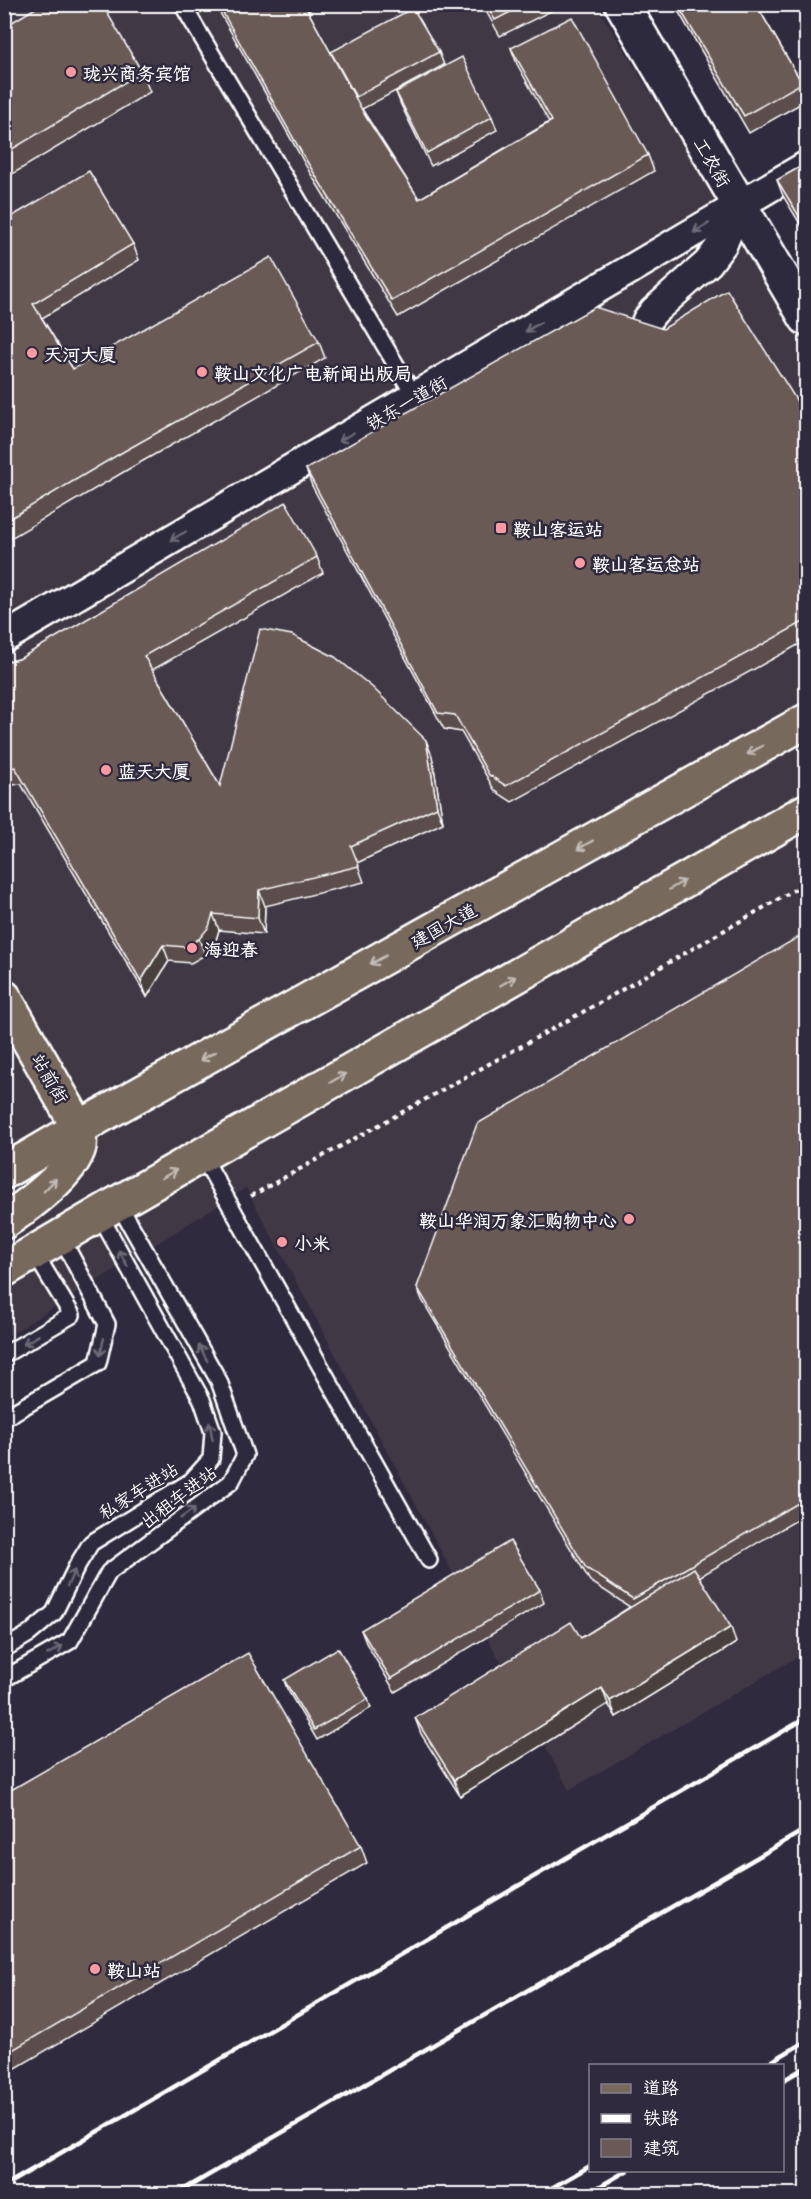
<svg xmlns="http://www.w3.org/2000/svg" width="811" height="2199" viewBox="0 0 811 2199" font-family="'Playpen Sans','LXGW WenKai TC',sans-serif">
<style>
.built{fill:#403845}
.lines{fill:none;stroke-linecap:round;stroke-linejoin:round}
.service-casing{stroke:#fff;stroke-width:20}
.minor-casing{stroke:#fff;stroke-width:33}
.tertiary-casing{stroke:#fff;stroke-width:38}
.primary-casing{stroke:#fff;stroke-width:38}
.trunk-casing{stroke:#fff;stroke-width:38}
.path{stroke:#fff;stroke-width:4;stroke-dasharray:4.5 4.5;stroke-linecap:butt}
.service{stroke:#2f2a3d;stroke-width:15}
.minor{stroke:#2f2a3d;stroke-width:28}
.tertiary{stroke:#2f2a3d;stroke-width:33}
.primary{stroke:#77695c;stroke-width:33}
.trunk{stroke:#77695c;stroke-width:33}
.rail{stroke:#fff;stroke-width:4.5}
.wall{fill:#5a4d4b;stroke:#fff;stroke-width:1.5}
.shaded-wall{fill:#4a3f3d;stroke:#fff;stroke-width:1.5}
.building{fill:#695a57;stroke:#fff;stroke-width:1.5}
.oneway{stroke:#6d6a77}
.oneway2{stroke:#c2bcb6}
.poi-dot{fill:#ff9aa2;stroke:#2f2a3d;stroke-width:2}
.labels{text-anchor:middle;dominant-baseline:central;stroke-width:5;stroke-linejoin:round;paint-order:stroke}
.poi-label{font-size:18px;font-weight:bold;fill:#fff;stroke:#2f2a3d;text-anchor:start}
.street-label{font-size:18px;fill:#fff;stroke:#2f2a3d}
</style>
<rect width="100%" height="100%" fill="#2f2a3d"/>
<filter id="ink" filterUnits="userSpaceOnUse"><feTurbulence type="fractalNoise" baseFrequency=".0167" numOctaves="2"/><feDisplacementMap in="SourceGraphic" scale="12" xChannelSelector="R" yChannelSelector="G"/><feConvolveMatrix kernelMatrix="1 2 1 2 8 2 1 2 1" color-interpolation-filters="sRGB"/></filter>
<g filter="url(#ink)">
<!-- built -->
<path class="built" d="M5 5H596L806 343V1652L569 1790 246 1188 5 1338Z"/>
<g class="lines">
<defs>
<path id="service" d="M182 4 415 397
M202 1155 429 1560
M4 1355 72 1315 34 1252
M4 1418 98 1363 107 1324 61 1237
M4 1649 29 1634 54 1613 78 1564 91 1543 191 1481 211 1459 213 1432 202 1400 99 1214
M4 1679 70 1641 109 1572 231 1482 245 1455 219 1381 118 1203"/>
<path id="minor" d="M641 336 647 320 654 311 708 263 723 243 739 206
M4 638 806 166"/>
<path id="tertiary" d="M622 4 806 318"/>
<path id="primary" d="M4 997 79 1128C79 1134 80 1142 79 1147 71 1175 27 1206 4 1222"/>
<path id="trunk" d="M4 1172 79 1128 806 721
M4 1270 118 1203 806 811"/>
</defs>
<!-- service casing -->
<use href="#service" class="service-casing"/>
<!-- minor casing -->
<use href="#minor" class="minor-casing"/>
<!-- tertiary casing -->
<use href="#tertiary" class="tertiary-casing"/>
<!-- primary casing -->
<use href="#primary" class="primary-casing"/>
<!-- trunk casing -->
<use href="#trunk" class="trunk-casing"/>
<!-- path -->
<path class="path" d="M251 1196 599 1003 806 883"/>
<!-- service -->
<use href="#service" class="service"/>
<!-- minor -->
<use href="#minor" class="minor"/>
<!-- tertiary -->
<use href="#tertiary" class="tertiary"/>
<!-- primary -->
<use href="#primary" class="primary"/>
<!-- trunk -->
<use href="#trunk" class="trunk"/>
<!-- rail -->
<path class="rail" d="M764 2066 806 2041
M782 2081 806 2067
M4 2186 806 1718
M176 2194 806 1829
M541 2194 590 2166
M587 2194 628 2170"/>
</g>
<!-- wall -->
<path class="wall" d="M215 4H319L308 11 333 57 439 52 444 65 362 109 419 199 549 122 517 64 511 48 648 155 654 171 398 317 309 171Z
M482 4H565L500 36Z
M674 4H756L802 83 807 97V100L749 133Z
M4 27 142 72 150 92 4 179Z
M396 92 492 117 497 130 431 166 401 105Z
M807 163V235L783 196 777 180Z
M4 221 133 244 139 260 42 318 73 369 319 342 325 358 127 470 4 542Z
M807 417V640L512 802 495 791 461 732 444 729 312 486 306 469Z
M317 557 323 573 152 670 220 786 432 756 443 823 357 863 364 882 265 906 264 934 219 930 215 943 205 955 191 963 169 961 147 997 21 784 4 786V662L19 659Z
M807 932V1514L699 1577 736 1643 616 1717 608 1704 460 1796 421 1734 415 1718 581 1638 630 1607 590 1581 422 1300 417 1287Z
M540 1590 544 1603 395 1692 366 1643 361 1630Z
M284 1680 368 1699 371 1708 317 1740 287 1689Z
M4 1794 361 1846 367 1863 4 2075Z"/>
<!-- shaded-wall -->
<path class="shaded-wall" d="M426 740 432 756 443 823 437 807Z
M259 890 265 906 264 934 258 918Z
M213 914 219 930 215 943 205 955 199 939Z
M163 945 169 961 147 997 141 981Z
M731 1627 736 1643 616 1717 610 1701Z
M602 1688 608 1704 460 1796 454 1780Z"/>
<!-- building -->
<path class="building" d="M42 4H102L142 72 4 154V27Z
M218 4H304L366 117 419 199 552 121 511 48 572 17 648 155 392 301 303 155Z
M486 4H526L495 20Z
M677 4H756L802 83 744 116Z
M413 8 439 52 356 97 331 52Z
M462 57 492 117 427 153 396 92Z
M807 163V229L777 180Z
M89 171 133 244 33 304 73 369 271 257 319 342 121 453 4 522V221Z
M727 290 807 417V620L506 786 489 775 455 715 438 713 306 469 595 307 663 329Z
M286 502 317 557 144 656 220 786 260 629 292 635 335 657 372 687 426 740 437 807 351 846 359 866 259 890 258 918 213 914 209 927 199 939 185 947 163 945 141 981 15 767 4 769V662L19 659Z
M807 932V1498L633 1599 586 1568 417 1287 477 1124Z
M510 1541 540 1590 391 1679 361 1630Z
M694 1568 731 1627 610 1701 602 1688 454 1780 415 1718 571 1622 581 1638Z
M338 1648 368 1699 314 1730 284 1680Z
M248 1653 361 1846 4 2055V1794Z"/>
<!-- one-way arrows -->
<defs><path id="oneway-shaft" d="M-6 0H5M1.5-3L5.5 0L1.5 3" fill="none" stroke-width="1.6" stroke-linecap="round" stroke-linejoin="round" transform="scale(1.5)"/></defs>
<g class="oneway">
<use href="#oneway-shaft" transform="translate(701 228) rotate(149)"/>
<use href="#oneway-shaft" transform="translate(533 327) rotate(149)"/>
<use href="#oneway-shaft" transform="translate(346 437) rotate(150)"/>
<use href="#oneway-shaft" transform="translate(178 536) rotate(150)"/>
<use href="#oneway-shaft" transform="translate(123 1258) rotate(-119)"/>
<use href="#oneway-shaft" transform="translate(31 1340) rotate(149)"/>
<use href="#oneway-shaft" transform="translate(102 1347) rotate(102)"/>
<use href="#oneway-shaft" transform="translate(203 1353) rotate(-119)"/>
<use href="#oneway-shaft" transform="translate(211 1431) rotate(-100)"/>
<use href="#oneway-shaft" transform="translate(188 1513) rotate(-36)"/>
<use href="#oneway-shaft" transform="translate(71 1578) rotate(-65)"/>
<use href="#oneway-shaft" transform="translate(55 1650) rotate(-30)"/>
</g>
<g class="oneway2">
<use href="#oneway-shaft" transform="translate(755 750) rotate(151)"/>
<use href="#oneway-shaft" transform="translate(585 845) rotate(151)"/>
<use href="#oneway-shaft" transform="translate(677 885) rotate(-30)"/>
<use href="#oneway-shaft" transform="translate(378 960) rotate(151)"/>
<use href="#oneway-shaft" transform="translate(508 981) rotate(-30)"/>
<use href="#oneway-shaft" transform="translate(208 1056) rotate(151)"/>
<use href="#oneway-shaft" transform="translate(338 1078) rotate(-30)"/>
<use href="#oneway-shaft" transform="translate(169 1174) rotate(-30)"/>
<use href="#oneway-shaft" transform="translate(50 1185) rotate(-46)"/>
</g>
</g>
<!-- markers -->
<g class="poi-dot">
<circle cx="71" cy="72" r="6"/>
<circle cx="32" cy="353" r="6"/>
<circle cx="202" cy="372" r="6"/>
<rect x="495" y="522" width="12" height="12" rx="3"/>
<circle cx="580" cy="563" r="6"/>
<circle cx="106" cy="770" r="6"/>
<circle cx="192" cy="948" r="6"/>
<circle cx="629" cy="1219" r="6"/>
<circle cx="282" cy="1242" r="6"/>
<circle cx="95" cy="1969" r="6"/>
</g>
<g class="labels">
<!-- poi labels -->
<g class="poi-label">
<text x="83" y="72">珑兴商务宾馆</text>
<text x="44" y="353">天河大厦</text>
<text x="214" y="372">鞍山文化广电新闻出版局</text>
<text x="513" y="528">鞍山客运站</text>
<text x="592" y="563">鞍山客运总站</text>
<text x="118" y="770">蓝天大厦</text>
<text x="204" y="948">海迎春</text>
<text x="617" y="1219" text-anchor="end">鞍山华润万象汇购物中心</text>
<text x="294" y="1242">小米</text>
<text x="107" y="1969">鞍山站</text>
</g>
<!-- street labels -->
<g class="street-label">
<text transform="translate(713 162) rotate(60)">工农街</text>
<text transform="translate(406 402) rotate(-30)">铁东一道街</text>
<text transform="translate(443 925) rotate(-29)">建国大道</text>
<text transform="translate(51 1078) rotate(60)">站前街</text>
<text transform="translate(138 1490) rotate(-32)">私家车进站</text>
<text transform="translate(178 1496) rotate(-37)">出租车进站</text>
</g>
</g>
<!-- margin -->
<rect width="811" height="2199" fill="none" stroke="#2f2a3d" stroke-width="24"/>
<rect x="12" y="12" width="787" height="2175" fill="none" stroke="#fff" stroke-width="2" filter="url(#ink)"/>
<!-- legend -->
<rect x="589" y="2064" width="195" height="108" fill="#2f2a3d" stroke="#827f8b" stroke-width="1.5"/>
<rect x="601" y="2084" width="30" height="9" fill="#77695c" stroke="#827f8b" stroke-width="1.5"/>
<text x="643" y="2094" font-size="18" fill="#ffffff">道路</text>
<rect x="601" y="2114" width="30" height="9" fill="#ffffff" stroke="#827f8b" stroke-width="1.5"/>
<text x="643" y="2124" font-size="18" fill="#ffffff">铁路</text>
<rect x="601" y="2139" width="30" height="18" fill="#695a57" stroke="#827f8b" stroke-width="1.5"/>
<text x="643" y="2154" font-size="18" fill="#ffffff">建筑</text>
</svg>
